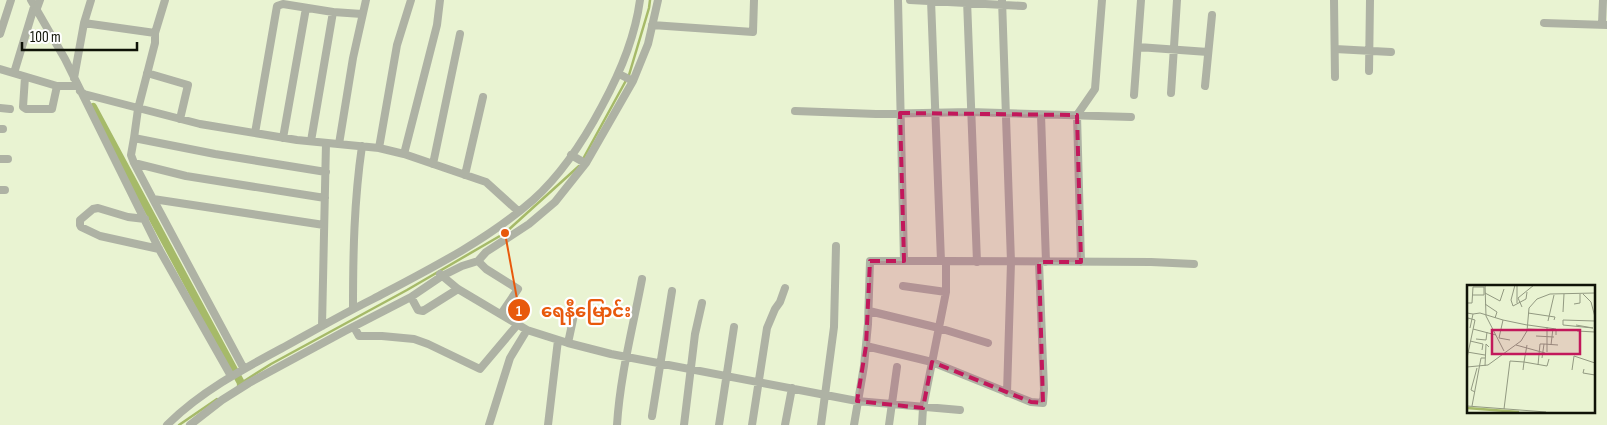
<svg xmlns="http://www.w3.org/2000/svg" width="1607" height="425" viewBox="0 0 1607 425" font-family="'Sofia Sans Condensed','Noto Sans Myanmar',sans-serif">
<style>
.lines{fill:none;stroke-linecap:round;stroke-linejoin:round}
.stream{stroke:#a6ba69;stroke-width:2.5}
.canal{stroke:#a6ba69;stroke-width:8}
.minor{stroke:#aeb2a4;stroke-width:8}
.minor-bridge{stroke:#aeb2a4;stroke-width:8}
.marked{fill:#c2185b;fill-opacity:0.2;stroke:#c2185b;stroke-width:4;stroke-dasharray:10 6;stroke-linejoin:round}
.inset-river{fill:none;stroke:#a6ba69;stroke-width:2.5}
.inset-road{fill:none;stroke:#929981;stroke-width:1}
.view{fill:#c2185b;fill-opacity:0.15;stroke:#c2185b;stroke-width:2.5}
.inset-edge{fill:none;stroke:#0f1207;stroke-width:2.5}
.leader{fill:none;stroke:#e8590c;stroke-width:2}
.callout-dot{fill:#e8590c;stroke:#fff;stroke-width:2}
.mark-label{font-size:15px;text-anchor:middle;font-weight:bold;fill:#fff}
.callout-label{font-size:18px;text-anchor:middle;font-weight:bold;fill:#e8590c;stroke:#fff;stroke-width:4.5;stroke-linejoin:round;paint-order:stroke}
</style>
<rect width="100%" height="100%" fill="#e9f3d2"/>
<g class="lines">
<!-- stream -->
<path class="stream" d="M583 159 629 75 649 8 650 0
M238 385 271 364 407 290 505 233 579 166
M179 425 217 399"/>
<!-- canal -->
<path class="canal" d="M93 107 241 383"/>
<!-- minor -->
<path class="minor" d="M31 0 65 59 159 249 231 376
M165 0 155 33V43L138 109 134 138 215 154 326 172
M898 0 904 261
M910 0 1023 6
M931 0 941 261
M967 0 977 262
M1002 0 1011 262 1007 393
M1334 0 1335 77
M84 23 155 33
M1544 23 1607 25
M1602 24 1603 0
M652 25 753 32 754 0
M0 34 11 0
M1138 47 1208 52
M1335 49 1391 52
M0 69 57 86H78
M1369 71 1370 0
M14 73 34 7 35 9
M147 73 188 85 180 119
M619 74 633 81 648 44 658 0
M25 77 23 107 26 109H52L57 86
M74 78 84 23 91 0
M1205 86 1212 15
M80 91 84 94 200 124 297 140 379 148 404 154 486 182 518 211
M1171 93 1177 0
M1134 95 1141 0
M0 108 10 109
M795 111 876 114 970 112 1131 117
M1041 115 1046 262
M0 129H3
M255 133 277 6 283 4 333 12 362 14
M134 138 131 155 134 163 186 176 325 198
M283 138 306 8
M311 141 333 12
M339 144 353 58 366 0
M379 148 397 45 411 0
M404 154 437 25 440 0
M571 155 585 163
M0 159H8
M134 163 153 199 324 225
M433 164 460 34
M465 175 483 97
M0 190H5
M153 199 244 369
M145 219 128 217 98 208 93 209 80 220V225L81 227 100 236 159 249
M478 261 486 269 518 289 501 314
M1081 262 1077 115 1095 89 1102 0
M440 274 458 289 527 330 568 343 611 354 857 401 960 410
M903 286 946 292
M411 297 418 310 423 311 458 289
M353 309C353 254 354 201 362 146
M869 311 939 328 988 343
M322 326 326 143
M354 327 359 336H382L414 339 428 344 480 369 518 324
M568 343 574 315
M866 346 932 362 1031 402 1043 403 1044 389 1039 262
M652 416 672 291
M167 425C201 391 245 368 286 346 315 330 343 314 373 299 428 270 486 241 533 200 562 174 584 140 602 106 620 73 635 38 640 0
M190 425 222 400 249 383 345 331 411 297 442 276 462 266 478 261 486 252 529 224 555 202 586 163 633 81
M489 425 510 358 527 330
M548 425 558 340
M617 425C620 376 633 327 642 279
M684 425 695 334 702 303
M719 425 734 327
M752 425 767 328 775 309 780 302 785 288
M785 425 792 388
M821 425 834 327 836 246
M854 425 864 366 868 324 870 261H946
M889 425 897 367
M922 425 923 408 946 292V261L1151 262 1194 264"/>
<!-- minor-bridge -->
<path class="minor-bridge" d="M36 11 40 0"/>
</g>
<!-- marked area -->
<path class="marked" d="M900 113 1077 115 1081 262H1039L1043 403 1031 402 932 362 923 408 857 401 866 346 870 261H904Z"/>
<!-- overview -->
<g transform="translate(1467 285)">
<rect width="128" height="128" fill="#e9f3d2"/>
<path class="inset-river" d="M0 123 52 127"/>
<path class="inset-road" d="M18 0 19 31 37 66M48 0 44 15 46 21 59 14 60 7M18 8 33 16 37 4M116 9 124 17 128 32M6 10H17V2H6M0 18H5L6 2M50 18V0M18 19 30 27 28 33M107 19 113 18V9M55 22 51 13 67 0M96 27 97 9M0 28 6 29 3 43M61 28 88 32 87 35M6 29 13 28 36 35M96 35V40L126 43 109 40M96 35 128 36M81 36 87 10M0 39 1 33 8 35 0 73M61 40 89 44V50M80 42V67M6 44 29 50M61 44 80 45M110 46 128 47M69 51 87 52M9 54 19 55 20 47M43 55 32 53 36 35 60 40M3 56 16 59 15 65M49 60 78 68M84 60 86 43M0 67 18 70M75 73 77 59 91 60M71 80 73 59H77M18 81 19 59 22 62M0 82 21 80 54 56 60 46 62 23 70 14 83 9 128 8M117 84 116 88 128 90M56 85 57 77 80 81 82 74M105 85 107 71 128 78M8 107 4 105 10 83M0 121 79 127M5 121 14 73H18M37 124 43 76 57 77 60 60"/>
<path class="view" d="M25 45H113V69H25Z"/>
<rect width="128" height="128" class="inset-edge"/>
</g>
<!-- callouts -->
<path class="leader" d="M505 233L519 310"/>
<g class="callout-dot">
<circle cx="505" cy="233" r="5"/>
<circle cx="519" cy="310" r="12"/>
</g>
<g class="mark-label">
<text x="519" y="316">1</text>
</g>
<g class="callout-label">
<text x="586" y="317">ရေနီမြောင်း</text>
</g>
<!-- scale -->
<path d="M22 42v8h115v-8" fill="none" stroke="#0f1207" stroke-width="2.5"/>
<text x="30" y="42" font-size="15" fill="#0f1207" stroke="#ffffff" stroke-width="4" paint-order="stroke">100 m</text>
</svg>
